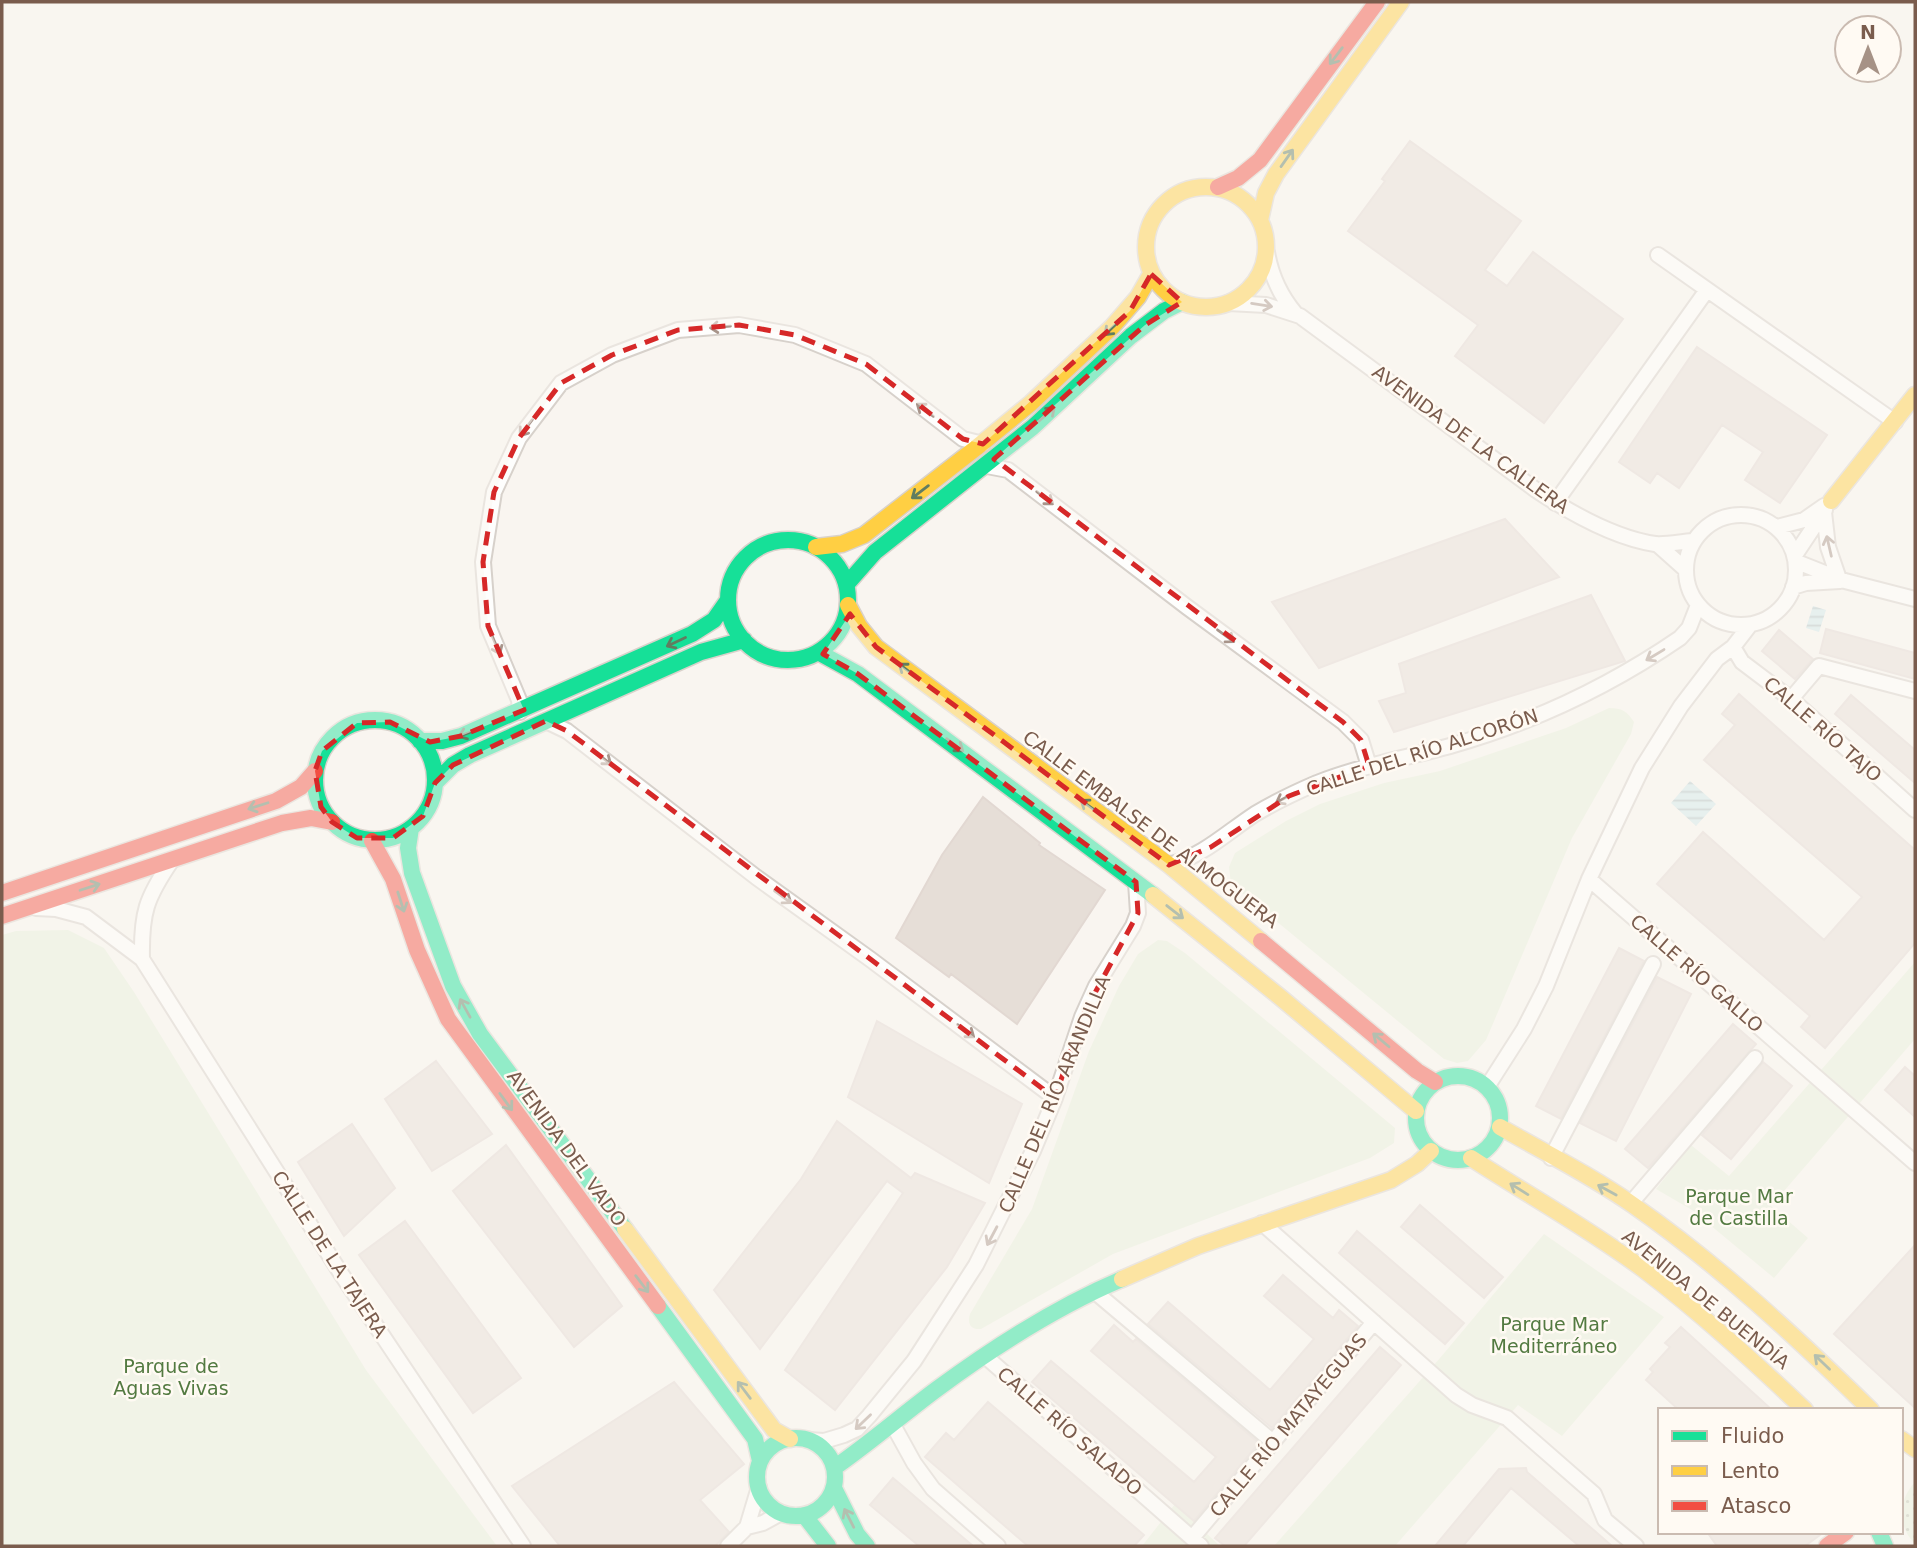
<svg xmlns="http://www.w3.org/2000/svg" width="1917" height="1548" viewBox="0 0 1917 1548" font-family="'DejaVu Sans',sans-serif">
<style>
.grass{fill:url(#grass-dots)}
.park{fill:#e7f0db}
.water{fill:url(#water-rules)}
.building{fill:#e6ded7;stroke:#e2d8d2;stroke-width:2}
.lines{fill:none;stroke-linecap:round;stroke-linejoin:round}
.street-casing{stroke:#d7d1cb;stroke-width:18}
.fast-casing{stroke:#d9d2cb;stroke-width:19}
.slow-casing{stroke:#d9d2cb;stroke-width:19}
.jam-casing{stroke:#d9d2cb;stroke-width:19}
.street{stroke:#fefefd;stroke-width:14}
.fast{stroke:#16e098;stroke-width:16}
.slow{stroke:#ffcf43;stroke-width:16}
.jam{stroke:#f24e42;stroke-width:16}
.oneway{stroke:#617d60}
.oneway2{stroke:#a8958b}
.marked{fill:none;stroke:#d62828;stroke-width:5;stroke-dasharray:14 9;stroke-linejoin:round}
.labels{text-anchor:middle;dominant-baseline:central;stroke-width:5;stroke-linejoin:round;paint-order:stroke}
.street-label{font-size:19px;fill:#7a5c4d;stroke:#fffaf3}
.park-label{font-size:19px;fill:#537a41;stroke:#fffaf3}
</style>
<defs>
<pattern id="grass-dots" width="8" height="8" patternUnits="userSpaceOnUse" patternTransform="scale(1.75)"><rect width="8" height="8" fill="#e7f0db"/><path d="M2 2h.1M6 6h.1" fill="none" stroke="#c0c6b4" stroke-width="1.8" stroke-linecap="round"/></pattern>
<pattern id="water-rules" width="6" height="5" patternUnits="userSpaceOnUse" patternTransform="scale(1.75)"><rect width="6" height="5" fill="#d0e8ea"/><path d="M0 2.5h6" fill="none" stroke="#aebfc0"/></pattern>
</defs>
<rect width="100%" height="100%" fill="#f9f5f0"/>
<!-- grass -->
<path class="grass" d="M1915 1482V1544C1897 1526 1898 1500 1915 1482Z"/>
<!-- park -->
<path class="park" d="M1609 708C1622 708 1627 711 1634 722L1631 734 1572 838 1486 1040 1468 1061 1457 1063 1444 1059 1231 884 1229 867 1235 853 1286 821 1320 804 1384 783 1440 771 1566 728Z
M68 930 104 948 134 992 366 1370 497 1546H2V935L16 931Z
M1158 940 1167 941 1185 953 1395 1128 1394 1143 1370 1158 1113 1254 981 1329C971 1330 967 1324 970 1314L1032 1209 1089 1051 1119 986 1138 954Z
M1915 962V1039L1771 1206 1808 1238 1774 1278 1692 1210 1656 1189 1691 1145 1729 1176Z
M1544 1234 1664 1317 1562 1436 1518 1405 1395 1546H1274L1440 1358Z
M1175 1504 1220 1546H1142Z"/>
<!-- water -->
<path class="water" d="M1813 606 1826 610 1819 632 1806 628Z
M1690 781 1716 804 1696 826 1671 803Z"/>
<!-- building -->
<path class="building" d="M1410 141 1521 221 1485 270 1507 286 1533 252 1623 319 1544 423 1455 356 1478 325 1348 231 1385 181 1382 179Z
M1697 347 1827 435 1780 503 1745 480 1763 452 1722 425 1679 488 1657 473 1650 483 1619 462Z
M1505 519 1559 577 1319 668 1272 602Z
M1591 595 1625 661 1394 732 1379 701 1406 693 1399 664Z
M1826 629 1915 653V679L1820 653Z
M1779 630 1813 659 1795 679 1762 651Z
M1739 694 1915 850V943L1825 1048 1801 1027 1810 1016 1657 884 1703 832 1824 940 1862 897 1704 760 1735 725 1722 714Z
M1851 695 1915 750V783L1835 714Z
M983 797 1040 843 1039 845 1105 890 1017 1024 951 974 949 977 896 938 942 855Z
M1619 948 1644 961 1561 1119 1536 1106Z
M1657 977 1691 994 1616 1141 1580 1123Z
M877 1021 1022 1104 989 1183 848 1097Z
M1733 1024 1756 1044 1648 1168 1625 1149Z
M436 1061 492 1134 432 1171 385 1099Z
M1763 1062 1792 1086 1731 1159 1702 1135Z
M1905 1067 1915 1076V1117L1885 1090Z
M837 1121 911 1178 915 1173 985 1203 947 1267 835 1410 785 1370 903 1193 887 1181 760 1349 714 1290 801 1179Z
M352 1124 395 1188 344 1236 298 1162Z
M506 1145 622 1306 574 1347 453 1191Z
M1420 1205 1503 1277 1484 1298 1401 1227Z
M405 1221 521 1378 473 1413 359 1255Z
M1357 1231 1464 1323 1445 1344 1339 1253Z
M1915 1245V1408L1834 1334Z
M1283 1275 1333 1318 1339 1310 1358 1326 1272 1428 1148 1324 1168 1302 1270 1390 1314 1339 1264 1296Z
M1114 1325 1133 1342 1136 1339 1259 1443 1194 1521 1032 1382 1051 1361 1194 1482 1216 1457 1091 1351Z
M1681 1327 1772 1410H1679L1646 1380 1653 1372 1650 1369 1670 1347 1665 1343Z
M1380 1347 1401 1365 1244 1546H1225L1215 1538Z
M674 1382 744 1464 700 1500 729 1532 715 1546H560L512 1486Z
M988 1402 1144 1535 1134 1546H1028L925 1457 946 1433 954 1440Z
M1526 1468 1527 1472 1612 1546H1579L1511 1488 1463 1546H1435L1499 1469Z
M893 1478 973 1546H919L870 1505Z
M1707 1532H1824L1805 1546H1717Z"/>
<g class="lines">
<defs>
<path id="street" d="M1267 252C1271 275 1279 294 1295 313
M1658 255 1895 422
M1228 303 1266 305 1300 316 1536 490C1569 512 1615 538 1655 544 1666 545 1680 542 1692 541
M987 466 1008 470 1187 607 1343 722 1361 740 1369 766
M1555 503 1707 290
M1824 512 1828 547 1839 579
M1686 570a55 55 0 1 1 110 0a55 55 0 1 1-110 0Z
M1777 527 1804 520 1824 506
M1657 544 1685 569
M1795 555 1825 510
M1797 562 1845 581 1915 599
M1793 587 1806 583 1840 581
M1733 647 1742 662 1791 699 1915 810
M1791 699 1819 666 1915 691
M520 712 519 700 488 626 483 562 494 492 519 438 561 383 612 355 678 330 739 325 795 335 866 364 963 439 983 444
M546 721 567 731 756 877 870 959 1055 1098
M1169 865C1203 856 1226 833 1255 814 1275 802 1296 792 1317 783 1360 766 1406 758 1450 746 1532 723 1610 686 1680 638L1689 628 1698 605
M1589 879 1915 1163
M36 908 56 909 86 917 142 959 340 1272 523 1546
M142 959C141 913 146 898 172 860
M1487 1087 1524 1029 1546 986 1589 879 1642 768 1681 706 1717 659 1733 647 1750 625
M1551 1158 1653 964
M1631 1203 1755 1058
M1262 1223 1456 1395 1472 1405 1507 1418 1594 1494 1605 1520 1636 1546
M1094 1291 1273 1442
M985 1356 1201 1546
M893 1425 914 1463 933 1489 998 1546
M808 1440 824 1441 844 1435 857 1429 869 1416 914 1361 976 1265 1033 1151 1055 1098 1082 1017 1096 986 1133 926 1138 913 1136 882
M759 1487 747 1527 763 1523 781 1513
M1192 1538 1374 1322
M728 1546 747 1527"/>
<path id="fast" d="M728 600a60 60 0 1 1 120 0a60 60 0 1 1-120 0Z
M846 585 875 552 1033 427 1131 336 1164 311 1182 302
M818 652 858 674 1153 895
M315 780a60 60 0 1 1 120 0a60 60 0 1 1-120 0Z
M420 741H442L461 736 692 634 714 620 728 600
M435 783 453 765 470 755 701 652 744 640
M411 828 408 848 412 873 453 986 480 1034 625 1229
M1416 1118a42 42 0 1 1 84 0a42 42 0 1 1-84 0Z
M658 1306 755 1439 760 1461
M757 1477a39 39 0 1 1 78 0a39 39 0 1 1-78 0Z
M834 1468C870 1443 902 1415 937 1389 994 1347 1056 1307 1122 1279
M834 1488 857 1534 867 1546
M804 1515 828 1546
M1879 1532 1885 1546"/>
<path id="slow" d="M1146 247a60 60 0 1 1 120 0a60 60 0 1 1-120 0Z
M1260 220 1266 193 1276 174 1401 2
M1831 501 1915 395
M816 547 842 544 864 535 976 448 1031 403 1112 327 1138 297 1151 274
M848 605 859 626 876 647 1169 865 1261 941
M1153 895 1280 997 1416 1111
M1500 1127C1544 1152 1592 1176 1633 1205 1719 1265 1796 1337 1871 1410
M1471 1158C1528 1195 1588 1228 1643 1269 1700 1312 1753 1361 1805 1410
M625 1229 774 1430 790 1439
M1122 1279 1198 1246 1391 1180 1417 1164 1431 1151
M1901 1439 1915 1449"/>
<path id="jam" d="M1218 187 1238 178 1260 160 1377 2
M372 841 393 879 417 950 448 1019 658 1306
M2 893 276 801 301 787 315 771
M2 916 282 823 311 818 332 822
M1261 941 1417 1071 1435 1082
M1827 1546 1846 1532"/>
</defs>
<!-- street casing -->
<use href="#street" class="street-casing"/>
<!-- fast casing -->
<use href="#fast" class="fast-casing"/>
<!-- slow casing -->
<use href="#slow" class="slow-casing"/>
<!-- jam casing -->
<use href="#jam" class="jam-casing"/>
<!-- street -->
<use href="#street" class="street"/>
<!-- fast -->
<use href="#fast" class="fast"/>
<!-- slow -->
<use href="#slow" class="slow"/>
<!-- jam -->
<use href="#jam" class="jam"/>
</g>
<!-- one-way arrows -->
<defs><path id="oneway-shaft" d="M-6 0H5M1.5-3L5.5 0L1.5 3" fill="none" stroke-width="1.6" stroke-linecap="round" stroke-linejoin="round" transform="scale(1.75)"/></defs>
<g class="oneway">
<use href="#oneway-shaft" transform="translate(1336 56) rotate(127)"/>
<use href="#oneway-shaft" transform="translate(1287 158) rotate(-55)"/>
<use href="#oneway-shaft" transform="translate(1112 328) rotate(136)"/>
<use href="#oneway-shaft" transform="translate(1047 414) rotate(-41)"/>
<use href="#oneway-shaft" transform="translate(920 492) rotate(143)"/>
<use href="#oneway-shaft" transform="translate(676 642) rotate(155)"/>
<use href="#oneway-shaft" transform="translate(907 670) rotate(-143)"/>
<use href="#oneway-shaft" transform="translate(468 733) rotate(159)"/>
<use href="#oneway-shaft" transform="translate(955 745) rotate(37)"/>
<use href="#oneway-shaft" transform="translate(258 806) rotate(162)"/>
<use href="#oneway-shaft" transform="translate(1089 806) rotate(-144)"/>
<use href="#oneway-shaft" transform="translate(90 887) rotate(-18)"/>
<use href="#oneway-shaft" transform="translate(401 902) rotate(72)"/>
<use href="#oneway-shaft" transform="translate(1175 912) rotate(38)"/>
<use href="#oneway-shaft" transform="translate(465 1008) rotate(-119)"/>
<use href="#oneway-shaft" transform="translate(1381 1040) rotate(-140)"/>
<use href="#oneway-shaft" transform="translate(506 1102) rotate(54)"/>
<use href="#oneway-shaft" transform="translate(1519 1189) rotate(-148)"/>
<use href="#oneway-shaft" transform="translate(1607 1190) rotate(-151)"/>
<use href="#oneway-shaft" transform="translate(642 1284) rotate(53)"/>
<use href="#oneway-shaft" transform="translate(1822 1362) rotate(-136)"/>
<use href="#oneway-shaft" transform="translate(744 1390) rotate(-127)"/>
<use href="#oneway-shaft" transform="translate(849 1518) rotate(-117)"/>
</g>
<g class="oneway2">
<use href="#oneway-shaft" transform="translate(1262 305) rotate(9)"/>
<use href="#oneway-shaft" transform="translate(720 327) rotate(175)"/>
<use href="#oneway-shaft" transform="translate(925 410) rotate(-143)"/>
<use href="#oneway-shaft" transform="translate(526 428) rotate(127)"/>
<use href="#oneway-shaft" transform="translate(1045 498) rotate(38)"/>
<use href="#oneway-shaft" transform="translate(1829 546) rotate(-103)"/>
<use href="#oneway-shaft" transform="translate(1226 636) rotate(36)"/>
<use href="#oneway-shaft" transform="translate(496 645) rotate(67)"/>
<use href="#oneway-shaft" transform="translate(1655 655) rotate(149)"/>
<use href="#oneway-shaft" transform="translate(603 758) rotate(38)"/>
<use href="#oneway-shaft" transform="translate(1285 798) rotate(152)"/>
<use href="#oneway-shaft" transform="translate(783 897) rotate(36)"/>
<use href="#oneway-shaft" transform="translate(966 1031) rotate(37)"/>
<use href="#oneway-shaft" transform="translate(992 1236) rotate(118)"/>
<use href="#oneway-shaft" transform="translate(863 1422) rotate(136)"/>
</g>
<!-- marked area -->
<path d="M0 0H1917V1548H0ZM1151 274 1182 302 1145 325 994 459 1343 722 1361 740 1369 766 1289 796 1211 847 1169 865 876 647 850 614 823 654 858 674 1136 882 1138 913 1082 1017 1055 1098 567 731 546 721 453 765 435 783 423 816 393 838H357L332 822 321 807 315 771 322 751 357 723 390 722 430 742 461 736 524 710 488 626 483 562 494 492 519 438 561 383 612 355 678 330 739 325 795 335 866 364 963 439 983 444 1130 311Z" fill="#f9f5f0" fill-opacity=".55" fill-rule="evenodd"/>
<path class="marked" d="M1151 274 1182 302 1145 325 994 459 1343 722 1361 740 1369 766 1289 796 1211 847 1169 865 876 647 850 614 823 654 858 674 1136 882 1138 913 1082 1017 1055 1098 567 731 546 721 453 765 435 783 423 816 393 838H357L332 822 321 807 315 771 322 751 357 723 390 722 430 742 461 736 524 710 488 626 483 562 494 492 519 438 561 383 612 355 678 330 739 325 795 335 866 364 963 439 983 444 1130 311Z"/>
<g class="labels">
<!-- street labels -->
<g class="street-label">
<text transform="translate(1471 439) rotate(36)">AVENIDA DE LA CALLERA</text>
<text transform="translate(1823 729) rotate(41)">CALLE RÍO TAJO</text>
<text transform="translate(1422 752) rotate(-18)">CALLE DEL RÍO ALCORÓN</text>
<text transform="translate(1151 829) rotate(37)">CALLE EMBALSE DE ALMOGUERA</text>
<text transform="translate(1697 973) rotate(41)">CALLE RÍO GALLO</text>
<text transform="translate(1054 1094) rotate(-67)">CALLE DEL RÍO ARANDILLA</text>
<text transform="translate(567 1148) rotate(54)">AVENIDA DEL VADO</text>
<text transform="translate(330 1254) rotate(57)">CALLE DE LA TAJERA</text>
<text transform="translate(1706 1299) rotate(39)">AVENIDA DE BUENDÍA</text>
<text transform="translate(1288 1425) rotate(-50)">CALLE RÍO MATAYEGUAS</text>
<text transform="translate(1070 1431) rotate(41)">CALLE RÍO SALADO</text>
</g>
<!-- park labels -->
<g class="park-label">
<text x="1739" y="1196">Parque Mar<tspan x="1739" dy="22">de Castilla</tspan></text>
<text x="1554" y="1324">Parque Mar<tspan x="1554" dy="22">Mediterráneo</tspan></text>
<text x="171" y="1366">Parque de<tspan x="171" dy="22">Aguas Vivas</tspan></text>
</g>
</g>
<!-- border -->
<rect width="1917" height="1548" fill="none" stroke="#7a5c4d" stroke-width="7"/>
<!-- legend -->
<rect x="1658" y="1408" width="245" height="126" fill="#fffaf3" stroke="#cabbb1" stroke-width="2"/>
<rect x="1672" y="1431" width="35" height="10" fill="#16e098" stroke="#cabbb1" stroke-width="2"/>
<text x="1721" y="1443" font-size="21" fill="#7a5c4d">Fluido</text>
<rect x="1672" y="1466" width="35" height="10" fill="#ffcf43" stroke="#cabbb1" stroke-width="2"/>
<text x="1721" y="1478" font-size="21" fill="#7a5c4d">Lento</text>
<rect x="1672" y="1501" width="35" height="10" fill="#f24e42" stroke="#cabbb1" stroke-width="2"/>
<text x="1721" y="1513" font-size="21" fill="#7a5c4d">Atasco</text>
<!-- north arrow -->
<g transform="translate(1868 49)"><circle r="33" fill="#fffaf3" stroke="#cabbb1" stroke-width="2"/>
<path d="M0-5L12 26L0 18L-12 26Z" fill="#a69286"/>
<text y="-10" font-size="19" font-weight="bold" text-anchor="middle" fill="#7a5c4d">N</text>
</g>
</svg>
